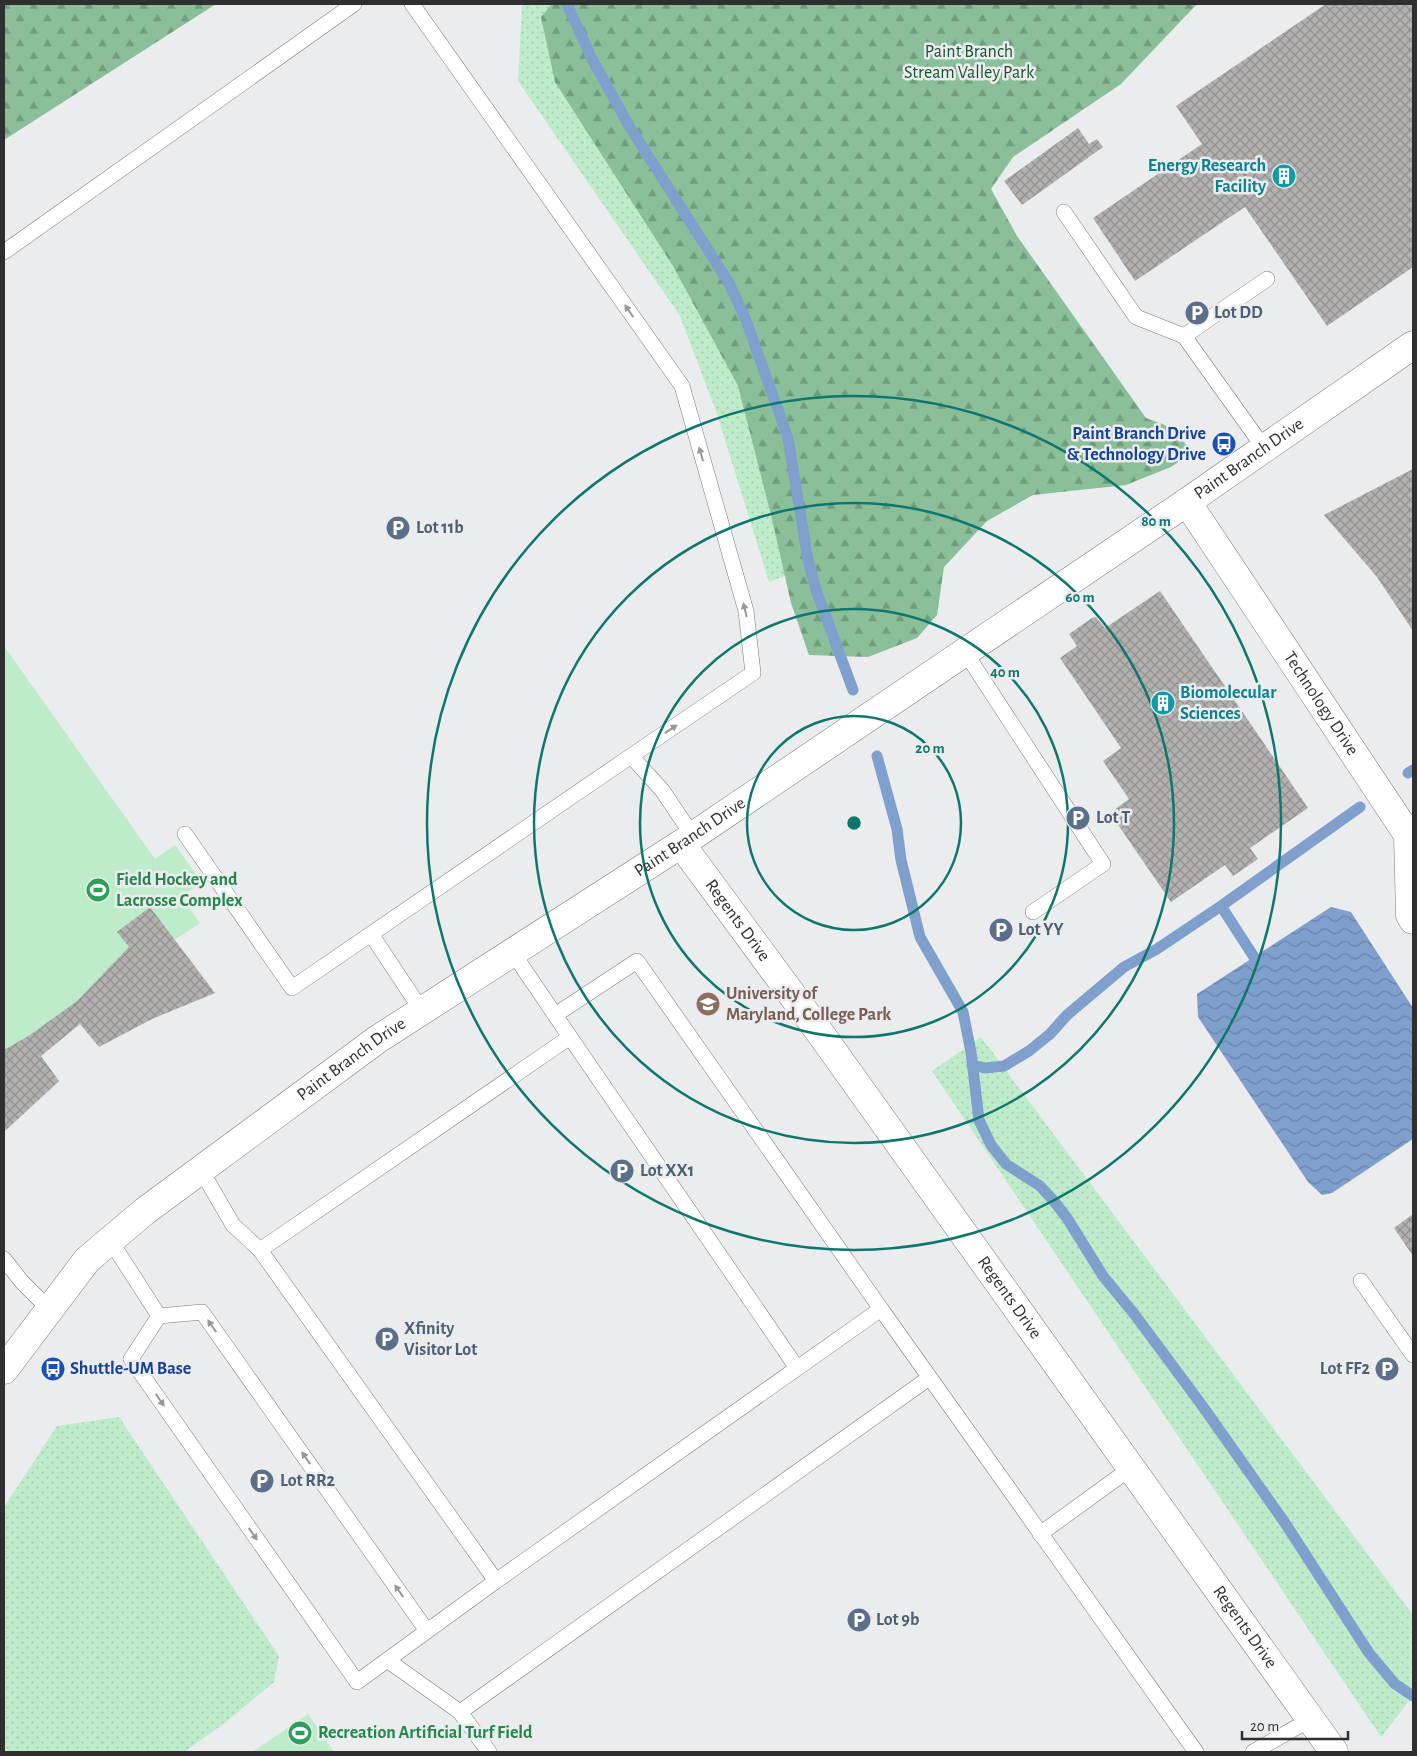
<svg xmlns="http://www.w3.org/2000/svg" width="1417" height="1756" viewBox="0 0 1417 1756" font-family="'Alegreya Sans',sans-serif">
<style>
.grass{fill:url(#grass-dots)}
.forest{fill:url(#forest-firs)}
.pitch{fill:#beeccb}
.water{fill:url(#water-waves)}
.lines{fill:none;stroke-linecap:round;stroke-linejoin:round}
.stream{stroke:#7fa0cd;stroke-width:11}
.building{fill:url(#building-cross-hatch)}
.lane-casing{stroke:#7b7b7d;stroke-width:16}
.street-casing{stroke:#7b7b7d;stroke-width:29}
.secondary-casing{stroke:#7b7b7d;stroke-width:29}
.lane{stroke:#fff;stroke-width:15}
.street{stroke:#fff;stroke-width:28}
.secondary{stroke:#fff;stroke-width:28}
.oneway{fill:#979798}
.ring{fill:none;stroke:#0f766e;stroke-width:2.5}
.labels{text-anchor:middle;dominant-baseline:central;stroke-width:5;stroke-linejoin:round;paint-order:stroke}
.park-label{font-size:18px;fill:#175330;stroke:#ebecee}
.culture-label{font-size:18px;font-weight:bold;fill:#0d838f;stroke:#ebecee;text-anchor:end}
.service-label{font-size:18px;font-weight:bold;fill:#4e5e75;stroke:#ebecee;text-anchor:start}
.transit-label{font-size:18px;font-weight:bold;fill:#164399;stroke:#ebecee;text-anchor:end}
.street-label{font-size:18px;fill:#2f2f30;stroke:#ebecee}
.leisure-label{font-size:18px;font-weight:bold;fill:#27864d;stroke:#ebecee;text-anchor:start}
.education-label{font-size:18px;font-weight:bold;fill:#785e54;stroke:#ebecee;text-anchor:start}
.centre{fill:#0f766e;stroke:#ebecee;stroke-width:2.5}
.ring-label{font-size:15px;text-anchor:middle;font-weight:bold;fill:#0f766e;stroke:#ebecee;stroke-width:5;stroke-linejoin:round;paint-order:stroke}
</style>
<defs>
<pattern id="grass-dots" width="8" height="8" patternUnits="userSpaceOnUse" patternTransform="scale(1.25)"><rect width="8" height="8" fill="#beeccb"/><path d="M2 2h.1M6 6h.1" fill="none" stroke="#a4cbaf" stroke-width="1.8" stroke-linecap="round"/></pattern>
<pattern id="forest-firs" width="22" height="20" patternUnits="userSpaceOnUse" patternTransform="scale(1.25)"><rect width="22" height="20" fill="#8abf9a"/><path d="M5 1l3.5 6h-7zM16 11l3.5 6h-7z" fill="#719c7e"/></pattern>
<pattern id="water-waves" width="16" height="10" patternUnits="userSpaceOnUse" patternTransform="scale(1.25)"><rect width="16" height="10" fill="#7fa0cd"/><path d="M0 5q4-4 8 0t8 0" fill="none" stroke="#6883a7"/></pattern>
<pattern id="building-cross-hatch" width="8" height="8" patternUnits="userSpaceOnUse" patternTransform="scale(1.25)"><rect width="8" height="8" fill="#b3b1b0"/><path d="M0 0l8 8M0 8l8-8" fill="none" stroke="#929090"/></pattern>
</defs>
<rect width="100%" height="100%" fill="#ebecee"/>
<!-- grass -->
<path class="grass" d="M522 4H567L891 536 769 582 717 414 680 316 518 81Z
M981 1037 1413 1615V1696L1381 1737 932 1071Z
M119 1417 279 1656 274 1682 226 1722 184 1752H4V1507L57 1426Z"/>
<!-- forest -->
<path class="forest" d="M4 4H216L4 140Z
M552 4H1197L1121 84 1013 157 991 189 1017 236 1146 418 1170 427 1193 452 1171 467 1126 485 1033 495 987 521 944 567 937 615 917 638 868 657 809 655 791 603 772 519 738 386 673 266 555 82 541 17Z"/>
<!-- pitch -->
<path class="pitch" d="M4 646 155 859 175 845 202 882 181 897 200 923 175 940 41 1056 59 1081 4 1132Z
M308 1714 334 1752H252Z"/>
<!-- water -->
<path class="water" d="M1331 907 1351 912 1413 1008V1139L1332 1193 1322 1195 1308 1182 1198 1017 1197 994Z"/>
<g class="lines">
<!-- stream -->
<path class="stream" d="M567 4 592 59 628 124 729 283 746 320 788 438 808 560 816 590 853 690
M877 756 897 829 901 860 920 937 963 1012 971 1052 979 1120 991 1145 1006 1164 1040 1186 1053 1200 1067 1218 1103 1276 1135 1315 1201 1404 1285 1523 1369 1653 1395 1684 1413 1696
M1408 773 1413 770
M1221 906 1254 957
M972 1065 985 1068 1004 1066 1029 1051 1050 1034 1067 1015 1124 967 1157 949 1221 906 1360 807"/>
</g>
<!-- building -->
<path class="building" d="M1326 4H1413V267L1327 326 1245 207 1135 281 1093 218 1202 144 1176 106Z
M1078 128 1089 144 1097 139 1103 147 1022 205 1004 181Z
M1413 469V631L1377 577 1324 515Z
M1160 591 1308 808 1250 848 1258 859 1233 876 1225 865 1171 902 1110 813 1129 799 1103 761 1121 748 1060 658 1077 646 1069 634 1092 618 1096 617 1105 628Z
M150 907 215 993 152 1019 99 1047 80 1024 41 1056 59 1081 4 1132V1050L30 1035 77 1001 129 947 117 932Z
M1413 1214V1256L1394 1228Z"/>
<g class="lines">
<defs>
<path id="lane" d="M412 4 682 386 746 611 753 673 631 756
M1064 212 1136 317 1184 336
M4 252 354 4
M1264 448 1184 336 1267 279
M965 652 1103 864 1033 912
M185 834 292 988 631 756 662 790 693 836
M371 934 422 1011
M513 953 555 1015
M570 1037 797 1368
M201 1170 233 1225 260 1250 496 1581 881 1309 637 961 555 1015 570 1037 260 1250
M110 1240 159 1316
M4 1259 22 1282 49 1309
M1361 1281 1413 1355
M881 1309 1196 1752
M159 1316 131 1359 357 1682 496 1581
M159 1316 202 1312 427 1631
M1040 1534 1131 1468
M387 1660 460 1712
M489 1752 460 1712 929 1378
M1253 1752 1311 1719"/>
<g id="street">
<path id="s1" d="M1187 502 1408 835 1410 915 1413 920"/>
</g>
<g id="secondary">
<path id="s2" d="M681 844 818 1030 1334 1752"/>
<path id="s3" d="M4 1370 87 1260 145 1211 378 1039 681 844 1187 502 1413 345"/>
</g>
</defs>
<!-- lane casing -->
<use href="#lane" class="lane-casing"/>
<!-- street casing -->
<use href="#street" class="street-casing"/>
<!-- secondary casing -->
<use href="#secondary" class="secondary-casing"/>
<!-- lane -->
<use href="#lane" class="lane"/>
<!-- street -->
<use href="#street" class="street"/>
<!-- secondary -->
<use href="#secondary" class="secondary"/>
</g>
<!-- one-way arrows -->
<defs><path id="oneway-solid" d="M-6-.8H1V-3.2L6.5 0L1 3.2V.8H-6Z" transform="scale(1.25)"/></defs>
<g class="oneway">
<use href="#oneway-solid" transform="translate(629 311) rotate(-125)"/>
<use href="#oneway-solid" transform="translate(701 454) rotate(-106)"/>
<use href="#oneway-solid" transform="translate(745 610) rotate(-103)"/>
<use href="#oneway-solid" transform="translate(671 729) rotate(-34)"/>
<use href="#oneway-solid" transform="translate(212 1326) rotate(-125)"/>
<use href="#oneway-solid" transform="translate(160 1400) rotate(55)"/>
<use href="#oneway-solid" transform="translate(306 1458) rotate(-125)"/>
<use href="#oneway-solid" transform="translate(253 1534) rotate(55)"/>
<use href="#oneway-solid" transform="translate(399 1591) rotate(-125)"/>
</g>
<!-- distance rings -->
<g class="ring">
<circle cx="854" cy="823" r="107"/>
<circle cx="854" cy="823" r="214"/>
<circle cx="854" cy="823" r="320"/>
<circle cx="854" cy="823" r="427"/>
</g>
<!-- icons -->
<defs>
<symbol id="building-disc" viewBox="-11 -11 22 22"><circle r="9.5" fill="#0f9aa8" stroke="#ebecee"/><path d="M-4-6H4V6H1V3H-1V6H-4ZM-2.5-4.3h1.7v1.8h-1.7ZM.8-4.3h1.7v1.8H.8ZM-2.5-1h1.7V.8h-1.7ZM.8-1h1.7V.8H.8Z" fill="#fff"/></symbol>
<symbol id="parking-disc" viewBox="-11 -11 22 22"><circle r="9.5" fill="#5c6f8a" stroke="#ebecee"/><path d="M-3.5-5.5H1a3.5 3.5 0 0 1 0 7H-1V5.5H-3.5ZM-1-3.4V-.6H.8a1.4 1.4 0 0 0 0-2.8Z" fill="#fff"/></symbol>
<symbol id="bus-disc" viewBox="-11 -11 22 22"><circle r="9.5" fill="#1a4fb4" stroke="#ebecee"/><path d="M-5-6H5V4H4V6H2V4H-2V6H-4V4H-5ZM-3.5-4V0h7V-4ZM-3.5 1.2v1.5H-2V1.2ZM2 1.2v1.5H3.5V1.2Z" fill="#fff"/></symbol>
<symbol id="stadium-disc" viewBox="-11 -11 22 22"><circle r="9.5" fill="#2e9e5b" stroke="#ebecee"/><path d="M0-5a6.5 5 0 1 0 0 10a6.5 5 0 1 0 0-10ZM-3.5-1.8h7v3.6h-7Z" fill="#fff"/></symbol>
<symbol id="university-disc" viewBox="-11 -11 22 22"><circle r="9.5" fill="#8d6e63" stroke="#ebecee"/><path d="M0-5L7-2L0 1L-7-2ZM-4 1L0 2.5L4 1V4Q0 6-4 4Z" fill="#fff"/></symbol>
</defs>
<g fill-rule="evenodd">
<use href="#building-disc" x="1270" y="162" width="28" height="28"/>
<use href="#parking-disc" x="1183" y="299" width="28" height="28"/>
<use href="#bus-disc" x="1210" y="430" width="28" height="28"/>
<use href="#parking-disc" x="384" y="514" width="28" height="28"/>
<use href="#building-disc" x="1149" y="689" width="28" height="28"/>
<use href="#parking-disc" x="1064" y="804" width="28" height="28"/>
<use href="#stadium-disc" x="84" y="876" width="28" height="28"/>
<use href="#parking-disc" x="987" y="916" width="28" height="28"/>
<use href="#university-disc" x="694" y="990" width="28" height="28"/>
<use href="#parking-disc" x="608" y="1157" width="28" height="28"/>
<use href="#parking-disc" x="373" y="1325" width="28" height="28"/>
<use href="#bus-disc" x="39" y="1355" width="28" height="28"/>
<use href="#parking-disc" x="1373" y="1355" width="28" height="28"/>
<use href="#parking-disc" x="248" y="1467" width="28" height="28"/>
<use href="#parking-disc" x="845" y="1606" width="28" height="28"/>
<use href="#stadium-disc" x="286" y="1719" width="28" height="28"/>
</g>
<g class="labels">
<!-- park labels -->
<g class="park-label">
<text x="969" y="52">Paint Branch<tspan x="969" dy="21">Stream Valley Park</tspan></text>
</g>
<!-- culture labels -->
<g class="culture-label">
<text x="1266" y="166">Energy Research<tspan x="1266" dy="21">Facility</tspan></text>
<text x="1180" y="693" text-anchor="start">Biomolecular<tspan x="1180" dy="21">Sciences</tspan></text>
</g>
<!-- service labels -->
<g class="service-label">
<text x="1214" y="313">Lot DD</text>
<text x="416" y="528">Lot 11b</text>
<text x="1096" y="818">Lot T</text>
<text x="1018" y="930">Lot YY</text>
<text x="640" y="1171">Lot XX1</text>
<text x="404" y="1329">Xfinity<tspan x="404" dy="21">Visitor Lot</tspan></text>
<text x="1370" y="1369" text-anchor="end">Lot FF2</text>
<text x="280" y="1481">Lot RR2</text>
<text x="876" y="1620">Lot 9b</text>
</g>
<!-- transit labels -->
<g class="transit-label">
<text x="1206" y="434">Paint Branch Drive<tspan x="1206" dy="21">&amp; Technology Drive</tspan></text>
<text x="70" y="1369" text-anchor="start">Shuttle-UM Base</text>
</g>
<!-- street labels -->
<g class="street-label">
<text stroke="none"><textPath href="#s3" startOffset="1550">Paint Branch Drive</textPath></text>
<text stroke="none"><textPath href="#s1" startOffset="242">Technology Drive</textPath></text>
<text stroke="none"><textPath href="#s3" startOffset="875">Paint Branch Drive</textPath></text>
<text stroke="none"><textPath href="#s2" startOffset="95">Regents Drive</textPath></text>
<text stroke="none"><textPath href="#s3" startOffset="470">Paint Branch Drive</textPath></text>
<text stroke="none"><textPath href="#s2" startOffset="560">Regents Drive</textPath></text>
<text stroke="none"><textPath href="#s2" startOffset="965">Regents Drive</textPath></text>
</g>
<!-- leisure labels -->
<g class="leisure-label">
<text x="116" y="880">Field Hockey and<tspan x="116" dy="21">Lacrosse Complex</tspan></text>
<text x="318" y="1733">Recreation Artificial Turf Field</text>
</g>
<!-- education labels -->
<g class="education-label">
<text x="726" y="994">University of<tspan x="726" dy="21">Maryland, College Park</tspan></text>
</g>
</g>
<circle cx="854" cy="823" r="8" class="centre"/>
<g class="ring-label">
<text x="1156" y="526">80 m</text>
<text x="1080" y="602">60 m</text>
<text x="1005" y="677">40 m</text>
<text x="930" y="753">20 m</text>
</g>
<!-- border -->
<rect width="1417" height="1756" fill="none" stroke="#2f2f30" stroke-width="10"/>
<!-- scale -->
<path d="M1242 1731v8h106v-8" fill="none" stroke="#2f2f30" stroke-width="2.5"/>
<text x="1250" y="1731" font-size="15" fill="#2f2f30" stroke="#ebecee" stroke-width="4" paint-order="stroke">20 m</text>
</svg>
